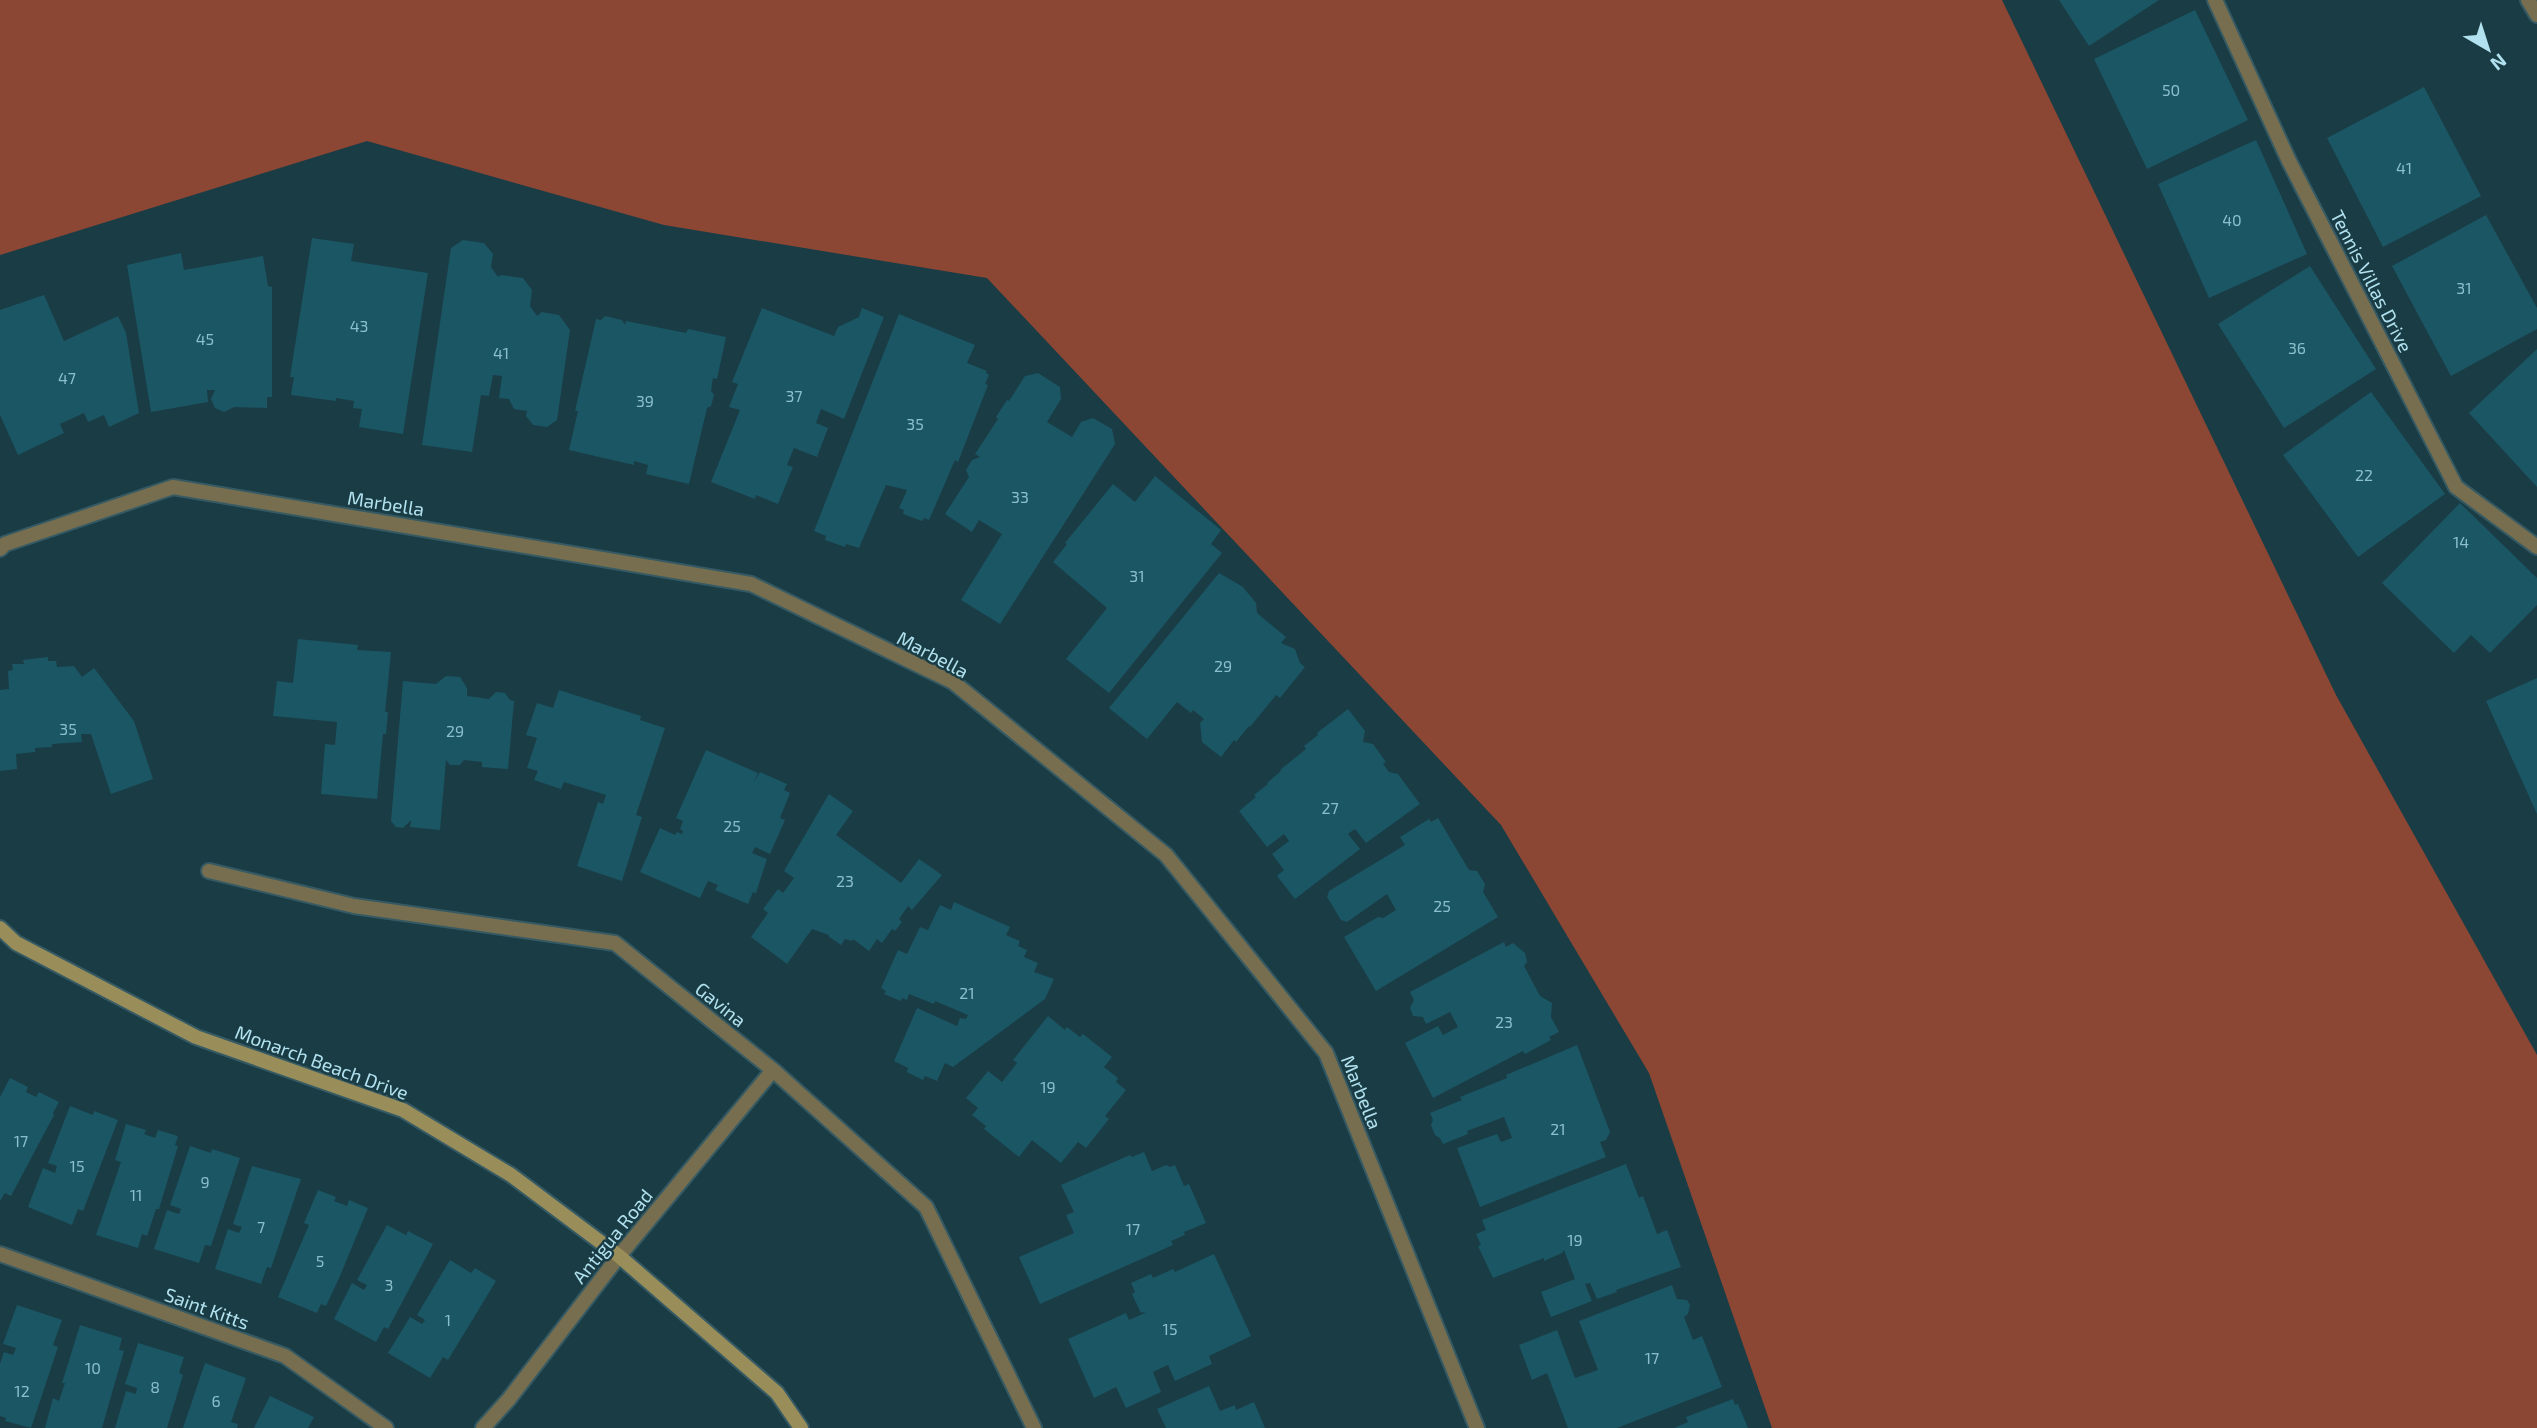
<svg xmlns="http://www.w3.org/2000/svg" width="2537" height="1428" viewBox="0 0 2537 1428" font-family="'Exo 2',sans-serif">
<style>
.grass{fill:#8c4734}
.building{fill:#1b5664}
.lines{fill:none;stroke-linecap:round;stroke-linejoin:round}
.street-casing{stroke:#355a64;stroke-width:18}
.secondary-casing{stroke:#355a64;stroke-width:18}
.street{stroke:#766e4e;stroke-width:14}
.secondary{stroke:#998d59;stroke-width:14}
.labels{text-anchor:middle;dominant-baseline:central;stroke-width:5;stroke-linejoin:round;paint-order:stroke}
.number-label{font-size:16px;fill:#8cbfcc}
.street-label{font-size:19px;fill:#b2e2ef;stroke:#1a3c45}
</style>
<rect width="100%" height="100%" fill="#1a3c45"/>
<!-- grass -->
<path class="grass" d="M0 0H2002L2336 695 2537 1055V1428H1772L1649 1073 1501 825 987 278 664 225 367 141 0 255Z"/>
<!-- building -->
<path class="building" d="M2059 0H2159L2089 46Z
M2195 10 2248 120 2147 169 2094 59Z
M2424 87 2481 196 2383 247 2327 138Z
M2256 140 2307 254 2209 298 2158 184Z
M2486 215 2537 308V329L2451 376 2392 266Z
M312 238 354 244 351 261 428 273 403 434 359 427 362 409 353 408 354 401 336 398V401L291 395 294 377H290Z
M463 240 484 243 493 254 491 267 498 277 501 275 523 278 532 290 530 306 537 316 542 312 559 315 570 330 557 420 547 427 533 425 526 416 527 411 514 409 509 399 499 398 502 376 493 375 489 396 481 395 472 452 422 445 451 248Z
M181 253 184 270 263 256 268 286 272 287V397H267V408L234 407 224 412 215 408 211 399 215 390H207L208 402 151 412 127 265Z
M2310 266 2376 369 2284 428 2218 324Z
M44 295 64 341 118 316 126 333 139 413 109 427 104 415 88 422 84 413 60 424 64 433 18 455 0 415V310Z
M762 308 834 336 838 327 859 317 862 308 884 317 844 419 821 409 816 423 828 428 817 457 794 448 787 465 793 467 778 504 756 495 755 499 711 482 740 410 729 407 738 384 732 382Z
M899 314 975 345 967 363 987 371 986 373 989 375 985 384 988 385 958 462 955 460 929 520 924 518 922 521 903 514 904 510 899 508 907 490 886 485 859 548 846 544 845 547 825 540 826 536 814 531Z
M605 316 622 320 625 325 626 321 686 333 688 329 726 337 717 379 713 378 711 391 714 395 711 406 707 408 689 484 646 474 648 465 634 461V465L569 450 578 411H575L596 319 601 320Z
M2537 349V487L2469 413Z
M1038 373 1060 387 1061 399 1047 422 1072 437 1081 422 1093 418 1112 429 1115 444 1000 624 961 600 1002 534 979 520 972 532 945 514 969 477 966 470 972 460 980 457 975 454 998 419 996 417 1007 400 1009 401 1025 376Z
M2371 392 2445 494 2358 557 2283 455Z
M1155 476 1221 530 1211 544 1222 553 1109 693 1066 659 1107 608 1053 562 1067 544 1065 543 1113 484 1135 502Z
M2460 503 2537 578V605L2490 653 2471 635 2454 653 2382 583Z
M1219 573 1243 587 1256 603 1257 613 1286 637 1281 643 1295 649 1300 663 1305 667 1280 698 1276 695 1250 727 1249 726 1236 742 1234 740 1221 757 1202 742 1200 723 1204 719 1193 710 1191 713 1177 702 1147 739 1109 708Z
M298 639 358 645 357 650 391 652 385 712H388L386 734H383L377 799 321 794 325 744 335 745 337 722 273 716 277 681 293 683Z
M48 657V661H56L57 667 74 666 82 677 94 668 134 721 153 779 111 794 91 734H81L82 742 52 744V747L35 748V752L16 754 17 769 0 771V690L9 689 8 671 13 670 12 664H24L23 660Z
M446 676 460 677 467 688V696L489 699 496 692 505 693 510 700 514 701 508 769 482 767V762L464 760 460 765H450L446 760 440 830 410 827 411 820 403 828 396 827 391 821 403 681 436 684Z
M2537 678V814L2486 701Z
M559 690 641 716 640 720 665 728 636 815 642 817 622 881 577 866 598 802 603 804 606 795 564 782 561 789 534 780 538 771 527 768 537 738 526 735 537 703 553 708Z
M1348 709 1365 731 1363 742 1373 744 1386 762 1383 764 1389 772 1398 774 1420 804 1366 843 1355 829 1348 834 1360 849 1295 899 1277 876 1284 870 1272 854 1289 841 1284 834 1267 847 1239 811 1256 797 1254 795 1268 784 1267 783 1281 771 1280 770 1306 749 1304 746 1318 735 1317 733Z
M706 750 758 773 754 782 760 772 787 784 784 790 790 793 780 818 785 820 770 854 755 847 752 853 767 859 756 893 753 892 748 904 715 890 718 885 708 881 700 898 640 872 660 828 675 835 677 832 682 834 683 831 680 829 683 821 676 818Z
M829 794 853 811 836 835 901 883 919 859 942 875 912 910 908 906 899 919 902 922 895 931 892 929 882 943 877 939 869 951 853 939 852 941 845 939 841 945 828 936 829 935 812 929 787 964 751 937 768 913 763 909 778 889 783 893 794 878 784 871Z
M1438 818 1469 870 1477 871 1485 884 1483 892 1498 917 1376 991 1344 937 1378 917 1383 918 1396 910 1387 894 1347 922 1341 920 1327 897 1329 891 1405 845 1400 837 1429 819 1431 822Z
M954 902 1010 927 1006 935 1020 941 1018 946 1027 950 1024 957 1038 963 1034 972 1054 979 1045 999 953 1067 945 1063 937 1081 925 1076 923 1080 907 1072 908 1068 894 1061 917 1008 957 1026 960 1018 966 1019 968 1015 935 1001 934 1004 909 994 907 1000 902 998 901 1001 884 994 886 991 881 988 898 950 907 954 920 927 928 930 940 905 951 910Z
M1504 942 1506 947 1513 943 1525 953 1527 962 1524 966 1540 996 1552 1003 1551 1017 1559 1032 1549 1037 1551 1040 1525 1054 1523 1051 1433 1098 1405 1043 1438 1026 1443 1035 1458 1027 1450 1012 1426 1024 1423 1017 1413 1016 1410 1008 1414 1000 1410 992Z
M1048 1016 1065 1030 1067 1027 1080 1037 1083 1034 1112 1057 1104 1067 1118 1078 1116 1082 1126 1090 1105 1116 1109 1119 1086 1148 1078 1142 1061 1163 1032 1140 1019 1157 984 1129 986 1126 972 1115 978 1108 966 1098 988 1071 1002 1082 1017 1063 1013 1060Z
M1577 1045 1610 1132 1606 1140 1600 1142 1606 1157 1480 1207 1457 1148 1497 1134 1501 1142 1512 1138 1504 1117 1467 1131 1468 1134 1443 1144 1440 1138 1435 1135 1431 1125 1433 1120 1430 1113 1462 1100 1460 1097 1507 1078 1506 1075Z
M10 1078 28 1087 26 1092 36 1097 39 1092 59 1102 53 1113 54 1115 11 1196 5 1193 0 1201V1097Z
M70 1106 93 1115 94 1111 118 1120 83 1211 78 1209 72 1225 28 1207 43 1168 55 1173 57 1166 48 1163Z
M126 1124 146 1130 144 1134 155 1138 158 1130 178 1136 175 1145 178 1146 159 1209H156L147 1236 142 1234 138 1248 96 1235 121 1162 115 1160Z
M190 1146 211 1153 212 1149 240 1158 211 1246 205 1245 199 1263 154 1249 167 1210 179 1214 181 1209 170 1205Z
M1144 1152 1152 1171 1166 1165 1170 1167 1175 1165 1184 1186 1189 1184 1206 1223 1184 1232 1185 1235 1171 1241 1173 1245 1040 1304 1019 1257 1074 1233 1066 1215 1074 1212 1061 1185 1130 1155 1132 1157Z
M1626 1164 1639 1198 1643 1196 1657 1234 1667 1230 1681 1267 1616 1290 1617 1292 1597 1299 1590 1283 1585 1284 1592 1301 1551 1317 1541 1292 1575 1279 1564 1250 1562 1253 1544 1261V1258L1493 1278 1478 1246 1481 1245 1476 1234 1486 1230 1482 1220Z
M252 1166 301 1179 271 1268 267 1267 261 1284 215 1269 228 1229 239 1233 242 1227 233 1224Z
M318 1190 336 1197 334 1201 347 1206 349 1200 368 1208 340 1276 326 1306 321 1304 317 1313 278 1297 309 1225 304 1223Z
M387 1225 406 1235 408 1231 433 1244 388 1329 384 1327 376 1342 334 1319 352 1283 364 1290 367 1285 357 1280Z
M1214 1254 1251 1336 1209 1356 1212 1364 1175 1381 1168 1365 1153 1372 1161 1392 1126 1408 1116 1387 1094 1398 1068 1339 1126 1313 1129 1320 1145 1313 1144 1312 1141 1313 1132 1294 1135 1292 1131 1283 1151 1274 1153 1278 1173 1269 1175 1272Z
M450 1260 471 1273 475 1268 496 1281 448 1360 443 1357 430 1378 388 1353 410 1317 422 1324 425 1320 417 1315Z
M1672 1285 1677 1299 1687 1300 1690 1305 1688 1314 1684 1317 1693 1340 1702 1336 1722 1387 1617 1428H1568L1547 1373 1532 1380 1519 1345 1557 1330 1575 1378 1598 1370 1579 1321Z
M17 1305 62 1320 53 1345 58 1347 31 1428 5 1421 6 1418 0 1416V1364L4 1352 13 1355 16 1348 3 1344Z
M80 1325 122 1338 119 1350 124 1351 102 1428H45L53 1398 59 1401 65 1383H62Z
M138 1343 184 1357 179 1373 183 1375 167 1428H115L126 1391 136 1394 137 1388 125 1384Z
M205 1363 246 1378 231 1422 238 1424 237 1428H183Z
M1209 1386 1220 1411 1235 1405 1236 1410 1254 1402 1265 1428H1166L1157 1409Z
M270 1396 314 1417 308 1428H254Z
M1733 1399 1735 1405 1738 1404 1748 1428H1674L1688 1422 1686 1417Z"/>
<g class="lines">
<defs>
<path id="street" d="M2215 0 2289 161 2456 487 2537 547
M2528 0 2537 15
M0 549 5 544 173 487 751 584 953 682 1166 855 1326 1053 1477 1428
M209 871 354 906 615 943 773 1070 926 1207 1034 1428
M0 1254 285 1356 386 1428
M483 1428 509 1399 619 1256 773 1070"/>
<path id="secondary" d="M0 928 16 943 196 1037 403 1110 511 1175 619 1256 777 1393 801 1428"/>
</defs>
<!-- street casing -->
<use href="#street" class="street-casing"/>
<!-- secondary casing -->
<use href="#secondary" class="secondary-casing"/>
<!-- street -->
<use href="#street" class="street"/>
<!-- secondary -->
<use href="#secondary" class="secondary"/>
</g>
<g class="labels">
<!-- number labels -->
<g class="number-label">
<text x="2171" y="89">50</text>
<text x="2404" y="167">41</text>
<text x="2232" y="219">40</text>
<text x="2464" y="287">31</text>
<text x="359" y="325">43</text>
<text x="205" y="338">45</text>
<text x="2297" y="347">36</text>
<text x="501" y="352">41</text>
<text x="67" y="377">47</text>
<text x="794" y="395">37</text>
<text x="645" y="400">39</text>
<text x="915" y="423">35</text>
<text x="2364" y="474">22</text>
<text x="1020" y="496">33</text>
<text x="2461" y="541">14</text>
<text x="1137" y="575">31</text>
<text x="1223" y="665">29</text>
<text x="68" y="728">35</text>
<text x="455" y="730">29</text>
<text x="1330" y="807">27</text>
<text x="732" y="825">25</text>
<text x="845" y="880">23</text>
<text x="1442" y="905">25</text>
<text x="967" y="992">21</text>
<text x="1504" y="1021">23</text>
<text x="1048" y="1086">19</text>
<text x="1558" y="1128">21</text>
<text x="21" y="1140">17</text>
<text x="77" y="1165">15</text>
<text x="205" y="1181">9</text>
<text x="136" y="1194">11</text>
<text x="261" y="1226">7</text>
<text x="1133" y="1228">17</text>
<text x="1575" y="1239">19</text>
<text x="320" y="1260">5</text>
<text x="389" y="1284">3</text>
<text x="448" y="1319">1</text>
<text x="1170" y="1328">15</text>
<text x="1652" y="1357">17</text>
<text x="93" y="1367">10</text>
<text x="155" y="1386">8</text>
<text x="22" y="1390">12</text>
<text x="216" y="1400">6</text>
</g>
<!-- street labels -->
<g class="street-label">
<text transform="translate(2372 281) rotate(63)">Tennis Villas Drive</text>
<text transform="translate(386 503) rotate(9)">Marbella</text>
<text transform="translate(933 654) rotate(28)">Marbella</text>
<text transform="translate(721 1004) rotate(39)">Gavina</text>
<text transform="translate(322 1062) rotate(20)">Monarch Beach Drive</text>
<text transform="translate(1362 1092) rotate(68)">Marbella</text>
<text transform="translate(612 1236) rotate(-51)">Antigua Road</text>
<text transform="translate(207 1308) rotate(20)">Saint Kitts</text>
</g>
</g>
<!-- north arrow -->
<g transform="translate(2488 49) rotate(141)" stroke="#1a3c45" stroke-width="5" paint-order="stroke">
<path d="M0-5L12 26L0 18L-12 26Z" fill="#b2e2ef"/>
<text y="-10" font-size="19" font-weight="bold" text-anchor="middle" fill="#b2e2ef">N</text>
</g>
</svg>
